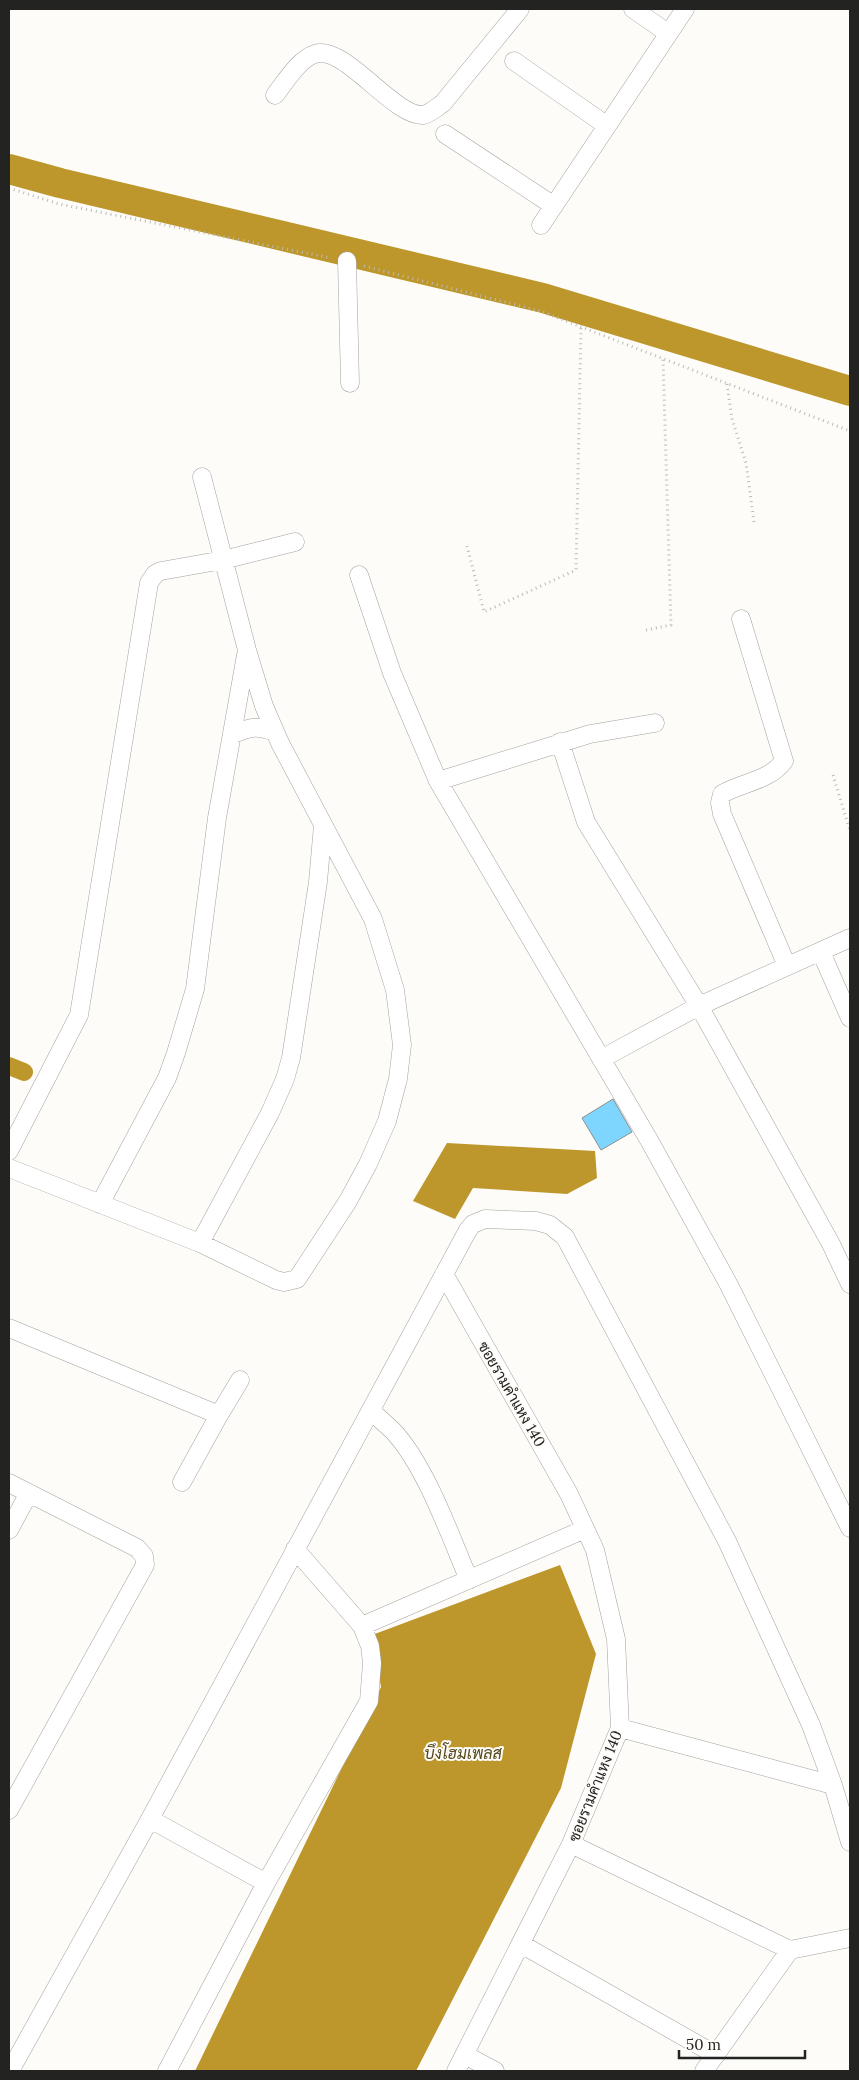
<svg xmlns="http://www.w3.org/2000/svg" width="859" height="2080" viewBox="0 0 859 2080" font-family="Lora,Sarabun,serif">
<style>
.water{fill:#bd972b}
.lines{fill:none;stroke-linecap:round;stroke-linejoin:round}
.canal{stroke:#bd972b;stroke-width:18}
.river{stroke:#bd972b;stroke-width:30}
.building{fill:#7ed6fe;stroke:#8b8f91}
.minor-casing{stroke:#a4a29f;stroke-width:19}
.path{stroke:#bbbab6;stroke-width:3;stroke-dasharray:1 4;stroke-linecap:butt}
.minor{stroke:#fff;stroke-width:18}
.labels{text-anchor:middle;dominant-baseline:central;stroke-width:4;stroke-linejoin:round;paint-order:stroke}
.street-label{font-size:15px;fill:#232321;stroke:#fdfcf8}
.water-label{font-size:16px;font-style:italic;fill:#59491f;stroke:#fdfcf8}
</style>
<rect width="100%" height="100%" fill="#fdfcf8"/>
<!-- water -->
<path class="water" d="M447 1143 595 1151 597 1178 567 1194 473 1188 455 1219 413 1201Z
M560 1565 596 1654 561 1788 416 2071H195L381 1687 372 1635Z"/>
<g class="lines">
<!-- canal -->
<path class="canal" d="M9 1066 24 1072"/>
<!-- river -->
<path class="river" d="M9 169 60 183 543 298 850 391"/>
</g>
<!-- building -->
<path class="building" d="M613 1099 632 1132 601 1150 582 1118Z"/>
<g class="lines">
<defs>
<path id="minor" d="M633 9 668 33
M514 61 606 125
M275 95C286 81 299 59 315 54 344 44 394 117 423 115 430 114 437 107 443 103L520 9
M445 134 554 206
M541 225 685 9
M347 261 350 383
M359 575 392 673 438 781 649 1140 729 1285 850 1528
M741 619 784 761C769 781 743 782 722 794L720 803 722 814 787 966
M233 734C251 727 256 725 275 732
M560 742 586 822 699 1006 831 1244 850 1284
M438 781 590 734 655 723
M821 952 850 1018
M601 1059 699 1006 850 938
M9 1151 79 1015 149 583 155 574 161 571 223 560 295 542
M9 1168 200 1243 276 1280 284 1282 297 1279 348 1201 368 1164 387 1121 398 1079 402 1045 395 990 373 919 280 743 264 706 247 650 202 477
M100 1204 167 1078 176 1053 195 989 217 818 246 655
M200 1243 270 1113 285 1079 291 1058 318 882 323 825
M444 1274 569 1494 595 1550 616 1639 620 1728 571 1844 456 2071
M9 1328 219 1415 240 1380
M371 1411C379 1418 387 1425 394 1432 426 1467 450 1535 469 1580
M182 1482 219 1415
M9 1483 137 1548 144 1556 145 1565 9 1810
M9 1530 29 1493
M362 1626 585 1529
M620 1728 833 1785
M150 1819 266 1883
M571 1844 790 1950 850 1938
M521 1944 716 2055
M465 2055 495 2071
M10 2071 150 1819 468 1230 473 1224 485 1219 536 1221 550 1225 565 1237 727 1541 811 1725 833 1785 850 1842
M167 2071 266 1883 369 1701 372 1663 370 1646 362 1626 295 1549
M704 2071 790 1950"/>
</defs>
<!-- minor casing -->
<use href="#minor" class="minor-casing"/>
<!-- path -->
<path class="path" d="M9 188 59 204 331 258
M364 266 540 311 850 431
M727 384 732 419 746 463 754 522
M467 546 484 612 576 570 581 327
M646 630 671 625 663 359
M833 775 850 831"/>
<!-- minor -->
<use href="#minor" class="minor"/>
</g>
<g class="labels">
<!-- street labels -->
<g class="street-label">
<text transform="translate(512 1394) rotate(60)">ซอยรามคำแหง 140</text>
<text transform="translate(595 1786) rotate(-68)">ซอยรามคำแหง 140</text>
</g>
<!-- water labels -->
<g class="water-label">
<text x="463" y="1753">บึงโฮมเพลส</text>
</g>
</g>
<!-- border -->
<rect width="859" height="2080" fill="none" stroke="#232321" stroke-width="20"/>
<!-- scale -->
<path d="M679 2050v8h126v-8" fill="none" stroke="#232321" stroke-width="2.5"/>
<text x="686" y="2050" font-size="15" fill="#232321" stroke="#fdfcf8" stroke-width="4" paint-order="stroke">50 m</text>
</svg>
